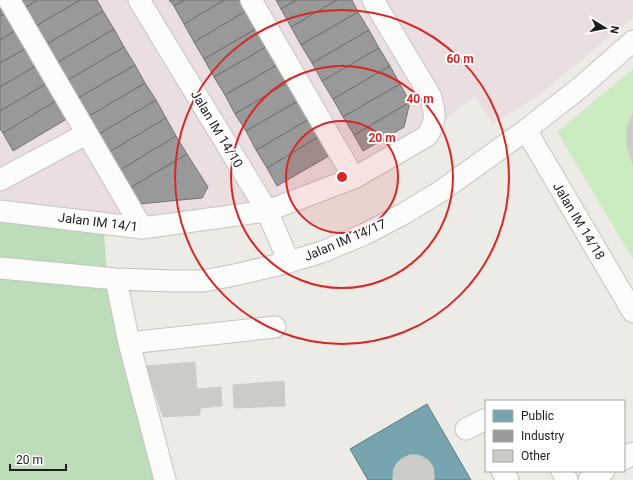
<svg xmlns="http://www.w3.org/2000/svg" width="633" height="480" viewBox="0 0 633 480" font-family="Roboto,sans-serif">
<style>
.industrial{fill:#eadee1}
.grass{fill:#cbecc1}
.forest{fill:#bcdcba}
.public{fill:#76a5af;stroke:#5b7c83}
.industry{fill:#999;stroke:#747474}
.building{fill:#cdcbc6;stroke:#cfcdc6}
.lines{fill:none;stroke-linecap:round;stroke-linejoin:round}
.minor-casing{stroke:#c4c4c1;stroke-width:23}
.minor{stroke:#fcfcfb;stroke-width:21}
.ring{fill:none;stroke:#d62828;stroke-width:2}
.labels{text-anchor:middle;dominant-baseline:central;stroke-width:4;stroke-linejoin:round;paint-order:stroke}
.street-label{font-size:13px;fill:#1d1d1d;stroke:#fff}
.centre{fill:#d62828;stroke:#fff;stroke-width:2}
.ring-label{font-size:12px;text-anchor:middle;font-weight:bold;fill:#d62828;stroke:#fff;stroke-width:4;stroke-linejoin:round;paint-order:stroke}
</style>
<rect width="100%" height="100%" fill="#ecebe5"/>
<!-- industrial -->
<path class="industrial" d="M0 0H633V17L537 97 493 123 474 96 427 136 267 211 142 228 0 211Z"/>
<!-- grass -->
<path class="grass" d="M633 69V259L557 132Z"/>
<!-- forest -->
<path class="forest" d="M0 220 104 234 109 303 147 450 153 480H0Z"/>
<!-- public -->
<path class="public" d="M427 404 471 480H368L350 449Z"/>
<!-- industry -->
<path class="industry" d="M0 0 8 12 0 16Z
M21 0H38L26 7Z
M38 0H80L36 26 26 7Z
M80 0H97L103 11 47 44 36 26Z
M169 0H184L174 6Z
M184 0H224L184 24 174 6Z
M224 0H246L251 8 194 42 184 24Z
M276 0H296L281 9Z
M296 0H337L291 27 281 9Z
M337 0H352L358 12 301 45 291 27Z
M251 8 261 26 204 59 194 42Z
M103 11 114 29 58 62 47 44Z
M8 12 18 29 0 40V16Z
M358 12 369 30 312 63 301 45Z
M261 26 271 44 214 77 204 59Z
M18 29 28 47 0 63V40Z
M114 29 124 47 68 80 58 62Z
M369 30 379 48 322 81 312 63Z
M271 44 282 62 225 95 214 77Z
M28 47 39 64 0 87V63Z
M124 47 135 65 78 98 68 80Z
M379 48 390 66 333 99 322 81Z
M282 62 292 80 235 114 225 95Z
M39 64 49 82 0 111V87Z
M135 65 145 83 89 116 78 98Z
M390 66 400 84 343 117 333 99Z
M292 80 303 98 246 131 235 114Z
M49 82 59 99 3 133 0 129V111Z
M145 83 156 100 99 134 89 116Z
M400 84 410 102 354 135 343 117Z
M303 98 313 117 256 150 246 131Z
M59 99 70 117 13 151 3 133Z
M156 100 166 118 109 152 99 134Z
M410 102 404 127 363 151 354 135Z
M313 117 323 134 267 168 256 150Z
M166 118 176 136 120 170 109 152Z
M323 134 334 153 277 186 267 168Z
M176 136 187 154 130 188 120 170Z
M187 154 208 187 202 198 139 204 130 188Z"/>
<!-- building -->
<path class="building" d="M633 113V164L627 146V127Z
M195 362 197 389 221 387 222 406 200 408V415L163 417 146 366Z
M284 381 285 406 234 408 233 385Z
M410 455H417L423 457 429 461 433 467 434 474V480H393V475L394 468 398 462 403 458Z"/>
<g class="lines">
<defs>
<path id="minor" d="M9 0 142 228
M139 0 267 211 289 262
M251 0 354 178
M526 130 633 312
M0 180 86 134
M0 211 142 228 267 211 354 178 427 136C437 121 435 114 431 97L373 0
M0 268 116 279 172 281H203L235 275 289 262 322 252 365 234 405 213 441 191 526 130 582 86 633 41
M116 279 129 343 165 480
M129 343 275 327
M466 429 486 419
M624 459 633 453
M502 471 508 480
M562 471 567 480
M589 480 604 471"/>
</defs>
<!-- minor casing -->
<use href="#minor" class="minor-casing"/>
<!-- minor -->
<use href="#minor" class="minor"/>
</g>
<!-- distance rings -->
<circle cx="342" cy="177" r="56" fill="#d62828" fill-opacity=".12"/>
<g class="ring">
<circle cx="342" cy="177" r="56"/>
<circle cx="342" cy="177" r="111"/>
<circle cx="342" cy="177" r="167"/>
</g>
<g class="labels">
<!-- street labels -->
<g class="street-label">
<text transform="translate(217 129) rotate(59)">Jalan IM 14/10</text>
<text transform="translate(579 221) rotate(59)">Jalan IM 14/18</text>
<text transform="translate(98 222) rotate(7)">Jalan IM 14/1</text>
<text transform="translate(345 240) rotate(-23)">Jalan IM 14/17</text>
</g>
</g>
<circle cx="342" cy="177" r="6" class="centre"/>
<g class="ring-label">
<text x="460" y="63">60 m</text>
<text x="420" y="103">40 m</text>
<text x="382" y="142">20 m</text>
</g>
<!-- legend -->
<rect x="485" y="400" width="140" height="72" fill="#ffffff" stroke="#a5a5a5"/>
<rect x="493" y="410" width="20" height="12" fill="#76a5af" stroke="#a5a5a5"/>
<text x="521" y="420" font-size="12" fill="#1d1d1d">Public</text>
<rect x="493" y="430" width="20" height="12" fill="#999999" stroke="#a5a5a5"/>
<text x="521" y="440" font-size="12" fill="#1d1d1d">Industry</text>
<rect x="493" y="450" width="20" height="12" fill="#cdcbc6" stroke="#a5a5a5"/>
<text x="521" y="460" font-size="12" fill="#1d1d1d">Other</text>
<!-- north arrow -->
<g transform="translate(605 28) rotate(100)" stroke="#ffffff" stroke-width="3" paint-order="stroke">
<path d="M0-3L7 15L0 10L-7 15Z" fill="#1d1d1d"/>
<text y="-6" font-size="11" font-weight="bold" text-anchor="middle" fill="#1d1d1d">N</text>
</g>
<!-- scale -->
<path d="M10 464v6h56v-6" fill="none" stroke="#1d1d1d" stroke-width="2"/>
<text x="16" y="464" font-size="12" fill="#1d1d1d" stroke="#ffffff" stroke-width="3" paint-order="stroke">20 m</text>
</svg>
